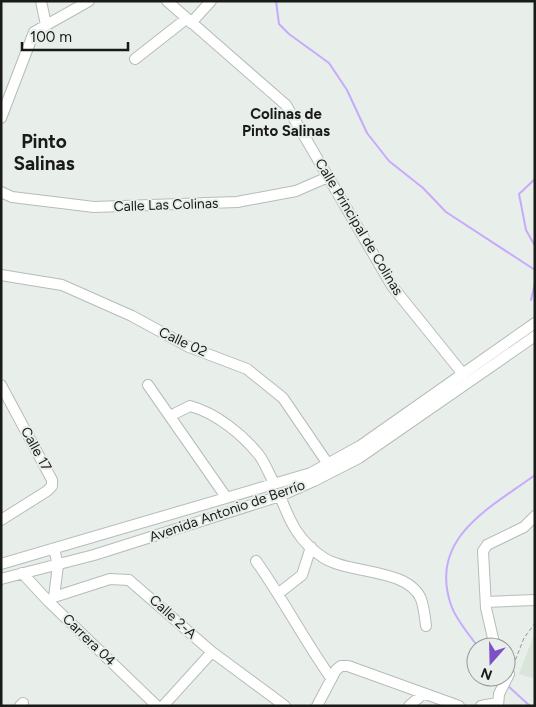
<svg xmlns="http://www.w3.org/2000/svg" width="536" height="707" viewBox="0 0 536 707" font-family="Figtree,sans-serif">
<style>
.built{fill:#d9e5da}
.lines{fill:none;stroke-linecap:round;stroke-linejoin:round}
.stream{stroke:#c6abfd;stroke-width:2}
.minor-casing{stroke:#b6bcb6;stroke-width:12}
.path{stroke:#929793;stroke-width:1;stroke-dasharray:4 2.5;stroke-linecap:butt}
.minor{stroke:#fff;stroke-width:10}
.labels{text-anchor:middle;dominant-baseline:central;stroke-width:4;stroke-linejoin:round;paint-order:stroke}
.street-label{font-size:14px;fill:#191b19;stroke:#e8eee9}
.neighbourhood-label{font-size:15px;font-weight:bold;fill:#191b19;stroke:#e8eee9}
.district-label{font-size:19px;font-weight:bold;fill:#191b19;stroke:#e8eee9}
</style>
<rect width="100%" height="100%" fill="#e8eee9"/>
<!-- built -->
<path class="built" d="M535 632V679L519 674Z"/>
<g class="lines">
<!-- stream -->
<path class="stream" d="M276 1 279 24 289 34 329 63 347 90 367 133 389 161 423 188 446 212 535 270
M535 179 519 194 526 230 535 246
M531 300 535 283
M478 647C469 634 456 620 451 605 428 538 490 508 535 475
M508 686 530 706"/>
<defs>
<path id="minor" d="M41 1 46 25
M167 1 286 105 392 286 463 374
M191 23 211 1
M135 59 186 19
M1 118 34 32 89 1
M1 192 12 197 94 207 237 202 296 191 328 177
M1 275 62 285 132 316 189 347 247 369 283 398 328 464
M1 385 52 480V486L47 491 1 520
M148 385 226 497
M170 416 190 406C216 413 242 434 259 455 265 463 269 474 274 483
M280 496C290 522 299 542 324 558 349 574 408 568 421 599 424 607 425 618 426 626
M54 549 58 565 54 597
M256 561C283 599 304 640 331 678
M1 564 311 473 360 446 535 323
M22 573 49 602 157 706
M1 579 94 555 280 496 314 481 359 458 535 336
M279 593 302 575 311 547
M49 602 54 597 110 579 129 580 212 652 285 706
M486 602 535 600
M495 647 486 608 483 551 487 545 524 527 535 516
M20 706 23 703
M163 706 212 652
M317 706 336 670 341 666H348L459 706
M409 706 423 694
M481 706 497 703
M498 706 499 694 509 674 506 671"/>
</defs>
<!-- minor casing -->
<use href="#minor" class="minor-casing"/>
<!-- path -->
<path class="path" d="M513 666 524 638 535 623"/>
<!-- minor -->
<use href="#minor" class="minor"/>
</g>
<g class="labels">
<!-- street labels -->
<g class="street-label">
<text transform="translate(166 205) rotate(-2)">Calle Las Colinas</text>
<text transform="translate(359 227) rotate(59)">Calle Principal de Colinas</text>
<text transform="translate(183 342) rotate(25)">Calle 02</text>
<text transform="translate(36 449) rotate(61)">Calle 17</text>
<text transform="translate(227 511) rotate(-19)">Avenida Antonio de Berrío</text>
<text transform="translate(173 617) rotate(42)">Calle 2-A</text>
<text transform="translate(89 640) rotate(44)">Carrera 04</text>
</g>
<!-- neighbourhood labels -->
<g class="neighbourhood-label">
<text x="286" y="114">Colinas de<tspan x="286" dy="17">Pinto Salinas</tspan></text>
</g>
<!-- district labels -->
<g class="district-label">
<text x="44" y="141">Pinto<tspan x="44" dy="22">Salinas</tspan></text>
</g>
</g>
<!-- border -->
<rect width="536" height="707" fill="none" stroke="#191b19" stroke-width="5"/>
<!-- north arrow -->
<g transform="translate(491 662) rotate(200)"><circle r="24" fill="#e8eee9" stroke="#959a96"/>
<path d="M0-4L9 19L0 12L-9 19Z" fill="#7f4fc7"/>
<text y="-8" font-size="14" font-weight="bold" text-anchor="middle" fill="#191b19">N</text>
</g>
<!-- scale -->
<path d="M22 42v8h106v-8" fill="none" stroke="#191b19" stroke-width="2.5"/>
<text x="30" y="42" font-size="15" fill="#191b19" stroke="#e8eee9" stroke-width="4" paint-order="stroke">100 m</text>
</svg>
